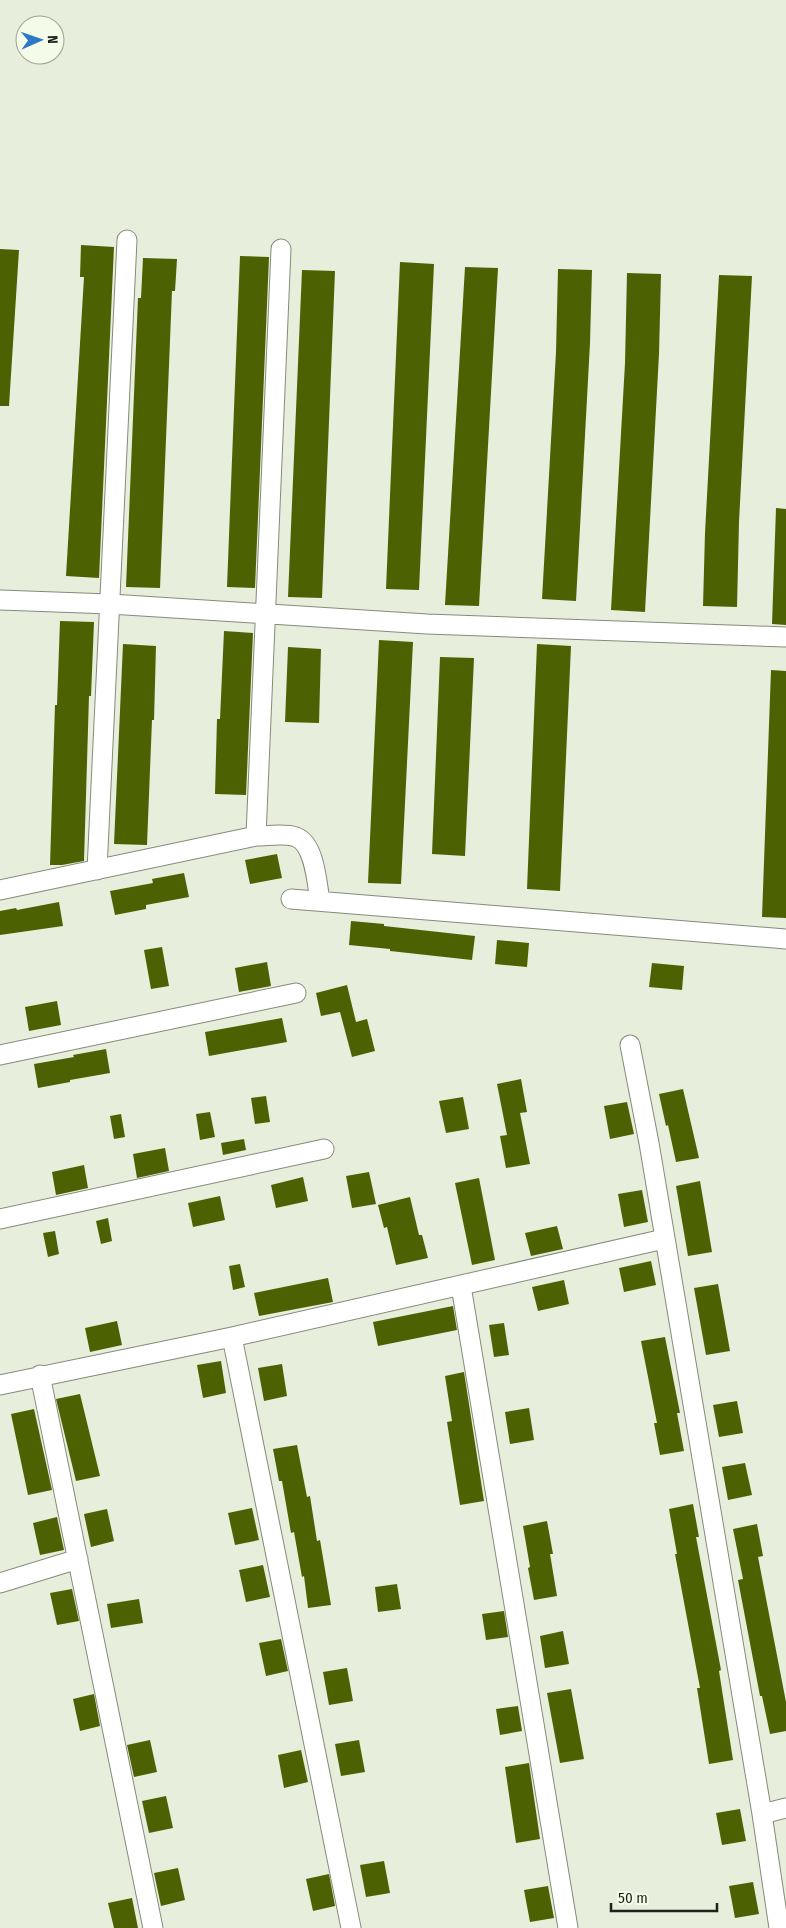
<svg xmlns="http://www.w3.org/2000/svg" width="786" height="1928" viewBox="0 0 786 1928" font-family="'Fira Sans Condensed',sans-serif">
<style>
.building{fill:#4c6202}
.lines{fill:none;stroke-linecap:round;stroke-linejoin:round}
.minor-casing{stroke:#858b7a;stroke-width:21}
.minor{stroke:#fff;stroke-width:19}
</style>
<rect width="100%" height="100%" fill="#e7eedb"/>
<!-- building -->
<path class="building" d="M81 245 114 247 99 578 66 576 84 277H80Z
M0 249 19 250 9 406H0Z
M240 256 269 257 255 588 227 587Z
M143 258 177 259 175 291H172L160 588 126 587 138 298H141Z
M400 262 434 264 419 590 386 589Z
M465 267 498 268 479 606 445 605Z
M558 269 592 270 590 343 576 601 542 599 556 352Z
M302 270 335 271 322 598 288 597Z
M627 273 661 274 659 354 645 612 611 610 625 363Z
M719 275 752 276 739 522 737 607 703 606 705 533Z
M776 508 786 509V625L772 624Z
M60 621 94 622 91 696H89L84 861 62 865H50L55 705H57Z
M224 631 253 633 246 795 215 794 217 719H220Z
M379 640 413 642 401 884 368 883Z
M123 644 156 646 154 720H152L147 845 114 844Z
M537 644 571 646 560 891 527 889Z
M288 647 321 649 319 723 285 722Z
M440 657 474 658 465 856 432 854Z
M771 670 786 671V918L762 917Z
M277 854 282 878 250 884 245 860Z
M184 873 189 897 146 905V909L115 915 110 891 153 883 152 879Z
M59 902 63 926 0 935V911L16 908 17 910Z
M351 921 384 924V926L475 936 472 960 390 951V949L349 945Z
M497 940 529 943 527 967 495 964Z
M162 947 169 986 151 989 144 950Z
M267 962 271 986 239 992 235 968Z
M652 963 684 966 682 990 649 987Z
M347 985 356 1022 367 1019 375 1051 352 1057 340 1012 321 1016 316 993Z
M57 1001 61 1025 29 1031 25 1007Z
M282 1018 287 1042 209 1056 205 1032Z
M106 1049 110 1073 70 1080V1082L38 1088 34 1064 74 1057 73 1055Z
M521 1079 527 1112 520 1113 530 1164 506 1168 500 1136 507 1135 497 1084Z
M683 1089 699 1158 676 1162 668 1125 666 1126 659 1094Z
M266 1096 270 1122 255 1124 251 1098Z
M463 1097 469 1129 446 1133 439 1101Z
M627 1102 634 1134 610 1139 604 1106Z
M210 1112 215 1137 200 1140 196 1114Z
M121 1114 125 1137 114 1139 110 1116Z
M244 1139 246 1150 223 1155 221 1143Z
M165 1148 169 1171 137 1178 133 1154Z
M84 1165 88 1188 56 1195 52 1172Z
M369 1172 376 1204 352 1208 346 1176Z
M303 1177 308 1201 276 1208 271 1185Z
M479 1178 495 1260 472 1265 455 1183Z
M700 1181 712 1252 688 1256 676 1186Z
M642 1190 648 1222 624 1227 618 1194Z
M220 1196 225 1220 193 1227 188 1203Z
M410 1197 419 1235H422L428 1258 396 1265 387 1227 384 1228 378 1205Z
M108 1218 112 1241 101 1244 96 1221Z
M557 1226 563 1249 531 1256 525 1233Z
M55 1231 59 1254 48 1257 43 1233Z
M651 1261 656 1285 624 1292 619 1268Z
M240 1264 245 1287 233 1290 229 1266Z
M328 1278 333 1302 259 1316 254 1293Z
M564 1280 569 1304 538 1311 532 1287Z
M718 1284 730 1351 706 1355 694 1288Z
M453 1306 457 1330 378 1346 373 1322Z
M117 1321 122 1345 90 1352 85 1328Z
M504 1323 509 1355 494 1357 489 1325Z
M665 1337 680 1413H677L684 1451 660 1455 654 1423H657L641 1341Z
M221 1361 226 1393 203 1398 197 1365Z
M282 1364 287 1396 264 1401 258 1368Z
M464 1372 484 1501 460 1505 447 1422 452 1421 445 1376Z
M80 1394 100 1476 76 1481 56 1399Z
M737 1401 743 1433 719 1437 713 1405Z
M529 1408 534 1440 510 1444 505 1412Z
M34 1409 52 1490 28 1495 11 1414Z
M297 1445 307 1497 310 1496 317 1541 320 1540 331 1605 308 1608 304 1576 302 1577 294 1532 291 1533 282 1481H279L273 1449Z
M745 1463 752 1495 728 1500 722 1467Z
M693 1504 699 1537H696L721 1670 719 1671 733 1760 709 1764 697 1688H700L675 1554H677L669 1509Z
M252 1508 259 1540 235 1545 228 1513Z
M107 1509 114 1541 91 1547 84 1514Z
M57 1517 64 1550 40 1555 33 1523Z
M547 1521 553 1554H550L557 1596 534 1600 528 1568 530 1567 523 1526Z
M757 1524 763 1556 758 1557 786 1702V1731L770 1734 762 1696H760L738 1580 743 1579 733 1529Z
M263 1565 270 1597 246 1602 239 1570Z
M397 1584 401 1609 378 1612 375 1587Z
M72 1589 79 1621 57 1625 50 1593Z
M139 1599 143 1623 111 1628 107 1604Z
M504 1611 508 1637 486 1640 482 1614Z
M563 1631 569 1664 545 1668 540 1636Z
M281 1639 288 1671 266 1676 259 1643Z
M347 1668 353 1701 329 1705 323 1672Z
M571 1689 584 1759 560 1763 547 1693Z
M94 1694 100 1726 80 1731 73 1699Z
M518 1706 522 1731 500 1735 496 1709Z
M150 1740 157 1772 134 1777 127 1745Z
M359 1740 365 1772 341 1776 335 1744Z
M301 1750 308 1782 284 1788 278 1755Z
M529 1763 540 1839 516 1843 505 1767Z
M166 1796 173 1828 149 1833 142 1801Z
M740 1809 746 1841 722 1845 716 1813Z
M384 1861 390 1893 366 1897 360 1865Z
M178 1868 185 1900 161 1906 154 1873Z
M329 1874 335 1906 313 1911 306 1879Z
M753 1882 759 1914 735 1918 729 1886Z
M548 1886 554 1918 530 1922 524 1890Z
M132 1898 138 1928H114L108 1903Z"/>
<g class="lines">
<defs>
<path id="minor" d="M0 600 110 604 427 624 786 637
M256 836 281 249
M97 870 127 240
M0 890 256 836C269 836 284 833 296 837 315 844 317 884 320 901
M291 899 786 939
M630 1045 649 1143 762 1814 779 1928
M0 1055 296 993
M0 1219 324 1149
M461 1286 568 1928
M232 1337 351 1928
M40 1375 153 1928
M0 1385 232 1337 664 1239
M0 1583 78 1559
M762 1814 786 1808"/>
</defs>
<!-- minor casing -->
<use href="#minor" class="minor-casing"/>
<!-- minor -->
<use href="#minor" class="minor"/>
</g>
<!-- north arrow -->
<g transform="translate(40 40) rotate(88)"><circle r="24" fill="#f4fbe8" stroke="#9fa496"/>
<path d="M0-4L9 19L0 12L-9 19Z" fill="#2f78c8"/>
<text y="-8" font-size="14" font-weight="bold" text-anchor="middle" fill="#1f221b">N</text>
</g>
<!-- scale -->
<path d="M611 1903v8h106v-8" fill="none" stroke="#1f221b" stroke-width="2.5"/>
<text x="618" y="1903" font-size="15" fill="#1f221b" stroke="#f4fbe8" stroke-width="4" paint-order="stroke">50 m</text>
</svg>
